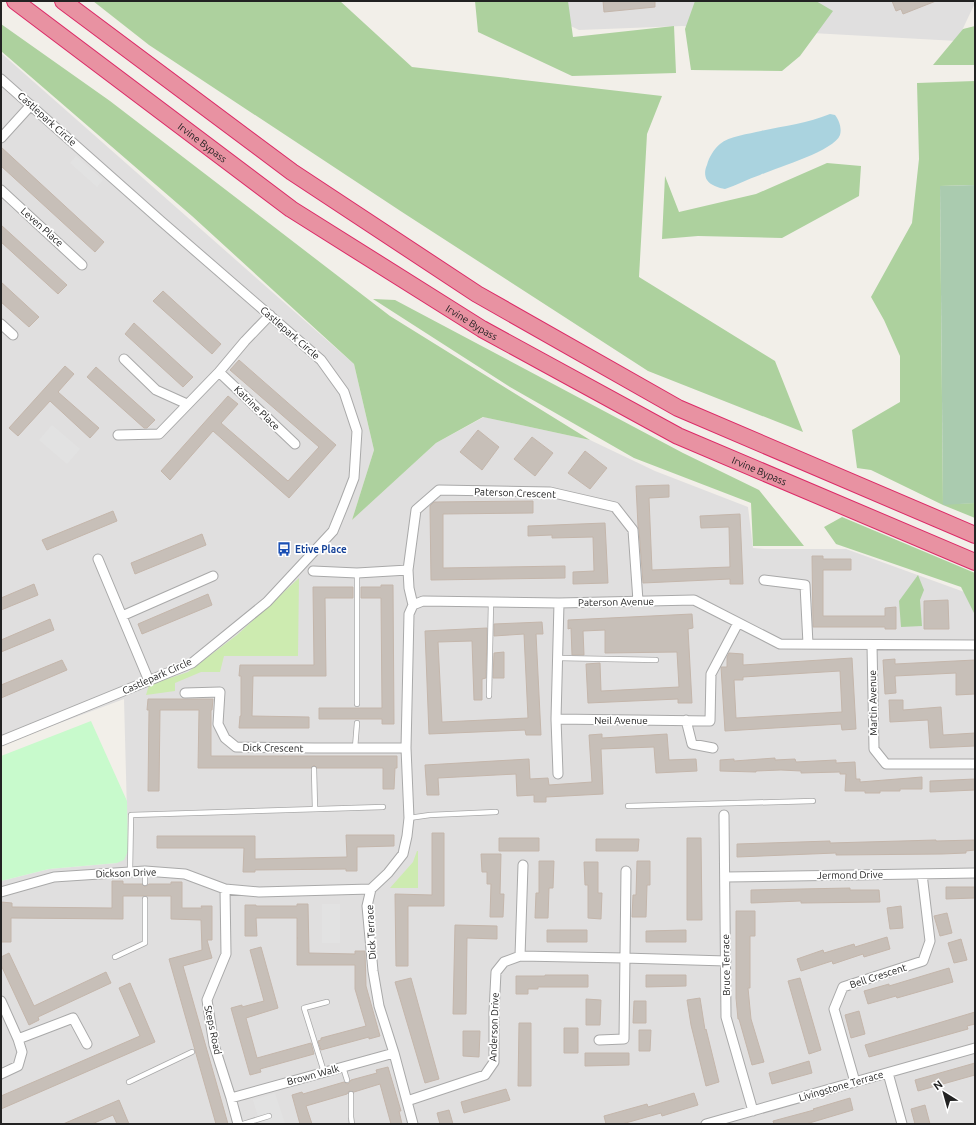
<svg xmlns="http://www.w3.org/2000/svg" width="976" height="1125" viewBox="0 0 976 1125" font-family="Ubuntu,sans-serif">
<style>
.residential{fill:#e0dfdf}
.grass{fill:#cdebb0}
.forest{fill:#add19e}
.cemetery{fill:#aacbaf}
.park{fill:#c8facc}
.parking{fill:#e2e2e2}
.water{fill:#aad3df}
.building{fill:#c7bfb8;stroke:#c4b6ab;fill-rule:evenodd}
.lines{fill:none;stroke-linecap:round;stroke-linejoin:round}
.lane-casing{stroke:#a9a9a9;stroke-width:6}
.street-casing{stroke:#a9a9a9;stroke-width:11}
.highway-casing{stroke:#dc2a67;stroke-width:18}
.lane{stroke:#fff;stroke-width:4.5}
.street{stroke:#fff;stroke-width:9}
.highway{stroke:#e892a2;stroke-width:16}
.labels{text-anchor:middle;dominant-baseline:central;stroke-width:3.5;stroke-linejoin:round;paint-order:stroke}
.street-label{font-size:10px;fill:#222;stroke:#fff}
.transit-label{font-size:10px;font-weight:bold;fill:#164399;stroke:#fff;text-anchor:start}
</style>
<rect width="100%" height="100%" fill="#f2efe9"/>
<!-- residential -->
<path class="residential" d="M519 1H975V3L957 41 682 26 579 30Z
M1 53 354 364 374 450 352 520 436 443 484 417 590 440 655 471 748 507 753 548 764 549H846L967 593 975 613V1124H1V881L49 869 117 863 128 851 124 699 1 745Z"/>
<!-- grass -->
<path class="grass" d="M299 578 298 656H224L220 672H201L175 683V691L146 695 149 685 188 672 237 635Z
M417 851H418V888H390L413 862Z"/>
<!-- forest -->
<path class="forest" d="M93 1H340L412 67 662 96 647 134 639 277 775 361 803 432 648 371 402 212 149 45Z
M475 1H568L573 37 674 26 676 73 572 76 478 32Z
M695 1H816L833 11 800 56 782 71 691 70 685 29Z
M1 24 110 101 390 316 590 440 483 417 436 443 352 520 374 450 354 364 192 216 1 51Z
M975 26V65H933L963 29Z
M975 81V185L940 186 943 504 975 503V518L943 505 871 470 857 468 852 430 900 402V356L884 320 871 297 912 223 919 159 917 83Z
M827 163 861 166 859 196 782 238 698 236 662 239 665 176 679 212 756 194Z
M373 299 395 300 683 453 759 490 804 546H753L751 503 634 458 510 387Z
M842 517 975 573V615L961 587 836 544 824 527Z
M918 575 924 590 920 600 922 626 901 627 899 601Z"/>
<!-- cemetery -->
<path class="cemetery" d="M975 185V503L943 505 940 186Z"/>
<!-- park -->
<path class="park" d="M91 721 127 801 128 851 124 860 117 863 49 869 1 881V756Z"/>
<!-- parking -->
<path class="parking" d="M76 156 103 180 97 187 70 163Z
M52 425 80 449 67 464 39 440Z
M322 904H340V943H322Z
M275 1093 285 1124H260L253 1100Z"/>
<!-- water -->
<path class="water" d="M830 114 835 115C839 120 842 128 840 135 834 151 776 168 760 175 748 179 737 185 725 189 719 188 710 185 707 180 704 175 705 169 707 165 709 157 714 149 720 144 729 136 749 134 761 131 784 126 808 123 830 114Z"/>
<!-- building -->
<path class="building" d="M603 1H655V7L604 12Z
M892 1H936L903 14 901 9 896 11Z
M1 147 104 242 95 252 1 166Z
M1 225 67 285 58 294 1 242Z
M1 282 39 317 29 327 1 302Z
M163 291 221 344 212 354 153 301Z
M134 323 193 377 183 387 125 334Z
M239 360 336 445 289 498 213 431 170 480 161 471 228 396 238 404 221 423 288 481 319 447 230 370Z
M65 366 74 374 58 392 99 428 90 438 50 401 18 436 9 428Z
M96 367 155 420 147 428H144L87 377Z
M478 430 499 447 482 470 460 452Z
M532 437 553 453 535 476 514 459Z
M585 451 607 468 590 489 568 473Z
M669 485V497L649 498 652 570 730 567 729 527 701 528 700 516 740 514 743 584H730V579L643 583 639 530 638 526 636 486Z
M533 501V513L443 514V568L565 566V578L431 580 430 506 434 502Z
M113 511 117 521 47 550 42 540Z
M605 523 608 583 573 584V572L594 571 593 537 552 538V535L528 536V526Z
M202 534 206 545 135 574 131 563Z
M812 556H823V559H851V570H823V616H885V608L896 607V629H885V627H813Z
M34 584 38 595 1 610V598Z
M381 585H393L394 724H382V719H319V708H382L381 598H361V587H381Z
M313 587H353V598H325L326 676H253L252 716 309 717V728H239L240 716H241V676H239L240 665H314Z
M208 594 212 605 142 634 138 624Z
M948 600 949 629H924V601Z
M692 614 693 628 688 629 692 703H678V699L588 703 586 664 600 663 601 691 679 687 677 652 605 653V630L583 631 584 655H572L571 628 568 629V620Z
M50 619 54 630 1 652V640Z
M542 622 543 634H536L541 735H526L525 730 429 734 425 631 487 628 486 678 482 679V700H474L472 641 438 642 442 722 528 718 524 634 494 636V624Z
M504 652V678H493L494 653Z
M729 653 743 654V665L852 658 856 729 842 730 841 724 725 731 721 667H727V657ZM840 671 842 712 736 718 734 680H743V677Z
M895 659V664L975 660V694L956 695V673L895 676 896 693 885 694 883 660Z
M62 660 67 670 1 698V685Z
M148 699H213L212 710H211V756H397V768H395L394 789H383V768H317L314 765 311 768H198L199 710H160L159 791H148L149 710H147Z
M889 700H903V710L941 707 943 735 975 733V746L930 748 928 720 890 722Z
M602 734V738L667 734 669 760 696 759 697 771 656 773 654 747 601 749 603 794 546 797V802H534V795L517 796 516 774 438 778 439 795H427L425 765 529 759 530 779 548 778 549 785 592 782 589 735Z
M775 758V760L795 759 796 762 836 760V763L855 762 856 779H860V782L922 777V789H900V791H880V793H865V791H845L846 774H840V772L801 773V771L781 770 756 771V772L720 771V760L734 759V761Z
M975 779V790L930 792V781Z
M432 833H444V906H408V966H396L395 894 432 895Z
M346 835H394V846L357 847V871H346V869L255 870V872H243L244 848H157V836H255V859L347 857Z
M499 838H539V851H499Z
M687 838H701L702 920H687Z
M596 839H639L638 851H596Z
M936 840V841L975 840V850L966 851V853L942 854 836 855V853L737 857V844L830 841V843Z
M481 854H501L500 894H504L503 917H490L491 884H487V872H482Z
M539 861H554L553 888H549L548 918H535L536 893H539Z
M637 861H650V885H647L646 917H632L633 895H636Z
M584 862H598V893H602L601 919 588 918V885H585Z
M112 881H123V884H142L145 887 149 884H171V882H182V908H202L201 906H212V940H207L212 958 183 966 228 1124H216L169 959 202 950 201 920 171 919V896H123V919L11 918V942H1V902L12 903V907L112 908Z
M946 887H975V898L946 899Z
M850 888V890H879L880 902 801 903V901L751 903V890Z
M297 904H308L309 953 355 954V951H365L366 986 380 1036 369 1039V1037L321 1050 318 1041 321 1040V1038L366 1026 355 989V965H297V938H298H297V918H256L257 936H245V905H256V906H297Z
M901 906 903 928 890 929 887 908Z
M736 911H755V936H750V988H748L751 1019 764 1062 752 1065 739 1019H738L736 998Z
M947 913 952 933 940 936 934 916Z
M455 925 497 926V939L467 938 466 1014H453Z
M547 930H587V942H547Z
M686 930V942H646V931Z
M887 937 890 949 864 957 863 954 833 964 832 961 801 971 797 959 823 950 824 953 854 944 855 947Z
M961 939 967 960 954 963 948 943Z
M261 947 278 1008 246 1018 257 1058 311 1043 314 1054 260 1069 261 1072 250 1075 231 1008 242 1005V1007L264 1001 250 950Z
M9 953 34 1006 106 972 111 983 38 1017 39 1020 29 1025 1 965V957Z
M949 968 953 982 897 998 896 996 868 1004 864 991 889 984V986Z
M545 975H588V987H538V989H528V994H516V976H545Z
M646 975H686V986L646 987Z
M411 978 439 1079 425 1083 395 982Z
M800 978 821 1050 809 1054 788 981Z
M130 983 155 1042 1 1109V1096L140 1036 119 988Z
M700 998 705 1030 706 1029 719 1082 706 1086 691 1025 687 1000Z
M586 999 601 1000 600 1025H586Z
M634 1001H646V1023H633Z
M859 1011 865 1034 851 1038 845 1015Z
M975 1012V1024L967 1026 968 1029 869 1057 865 1045Z
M519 1023H531V1086H518Z
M564 1028H578V1053H564Z
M639 1030H651L650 1051H639Z
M463 1031H480L479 1057 463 1056Z
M585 1053H629V1065L585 1066Z
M809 1061 812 1073 772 1084 769 1073Z
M975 1063V1075L918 1091 915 1080Z
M388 1067 401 1111H399L402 1124H391L380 1084 354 1092 349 1091 347 1094 306 1106 312 1124H300L292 1095 302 1092 303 1094 344 1082 348 1084 351 1080 377 1073 376 1070Z
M506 1089 510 1100 464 1113 461 1102Z
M694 1093 698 1105 662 1116 661 1113 622 1124H606L604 1116 647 1104 648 1107Z
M850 1098 853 1110 806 1124H774L773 1121 814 1110 813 1109Z
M119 1100 129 1124H117L113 1115 92 1124H63Z
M925 1105 930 1124H915L911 1109Z
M449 1110 453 1124H440L437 1113Z"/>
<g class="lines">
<defs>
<path id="lane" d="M558 658 656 660
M489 696 491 602
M357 704V573
M355 748 357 723
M314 769 315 809
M628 806 813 801
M409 818 430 815 496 812
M130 871 131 815 383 807
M145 871V883
M115 957 145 943V899
M343 1067 347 1080
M324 1072 304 1008 327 1002
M129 1082 192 1052
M351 1094V1117L352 1124
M243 1124 269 1116"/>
<path id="street" d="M1 79 161 221 321 360 344 392 357 431 354 478 344 504 333 531 267 602 192 663 1 741
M1 138 31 105
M1 190 82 265
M1 324 13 335
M124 359 156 390 187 404
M219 372 295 444
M118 435 159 434 219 372 245 341 270 315
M98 559 149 681
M313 571 357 573 408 570
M764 580 805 585 808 644
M413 605 423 601 559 603 694 600 780 644 975 645
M413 605 409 614 406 748 409 818 407 836 403 854 388 873 371 889 367 906 373 971 379 1006 394 1053 413 1124
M413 605 409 588 408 570 416 510 439 490 550 492 615 507 633 530 638 601
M122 616 213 576
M872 645 874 749 886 764H975
M185 693 220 692 218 724 225 738 236 747 314 748H406
M556 719 710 721 711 674 738 623
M686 720 692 744 713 748
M558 774 556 719 559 603
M724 815 726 1017 753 1111
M725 877 975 873
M225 889 226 954 207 1000 214 1045 231 1098 238 1124
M1 892 54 877 145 871 185 874 225 889 259 892 371 889
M520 956 523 865
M1 1001 18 1039 22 1052 18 1066 1 1074
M18 1039 73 1018 87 1044
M599 1040 624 1039 626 871
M888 1073 902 1124
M855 1082 834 1009 843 987 923 961 930 941 922 874
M231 1098 394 1053
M407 1101 485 1075 494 1062V1012L496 972 504 962 520 956 624 958 726 961
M706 1124 975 1048"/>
<g id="highway">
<path id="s1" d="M15 1 291 209 482 329 678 436 975 562"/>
<path d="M63 1 292 172 477 294 678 408 975 535"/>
</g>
</defs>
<!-- lane casing -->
<use href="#lane" class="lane-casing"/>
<!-- street casing -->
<use href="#street" class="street-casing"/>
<!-- highway casing -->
<use href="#highway" class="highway-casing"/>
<!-- lane -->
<use href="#lane" class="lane"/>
<!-- street -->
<use href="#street" class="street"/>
<!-- highway -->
<use href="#highway" class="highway"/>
</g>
<!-- icons -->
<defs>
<symbol id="bus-bare" viewBox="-9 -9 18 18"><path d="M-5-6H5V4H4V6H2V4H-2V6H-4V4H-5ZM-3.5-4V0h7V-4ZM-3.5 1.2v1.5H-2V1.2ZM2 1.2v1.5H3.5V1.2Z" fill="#1a4fb4" stroke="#fff" stroke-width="2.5" paint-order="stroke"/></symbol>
</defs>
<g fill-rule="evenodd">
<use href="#bus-bare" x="274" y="539" width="20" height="20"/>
</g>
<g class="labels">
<!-- street labels -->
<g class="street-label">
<text transform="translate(47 119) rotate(42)">Castlepark Circle</text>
<text stroke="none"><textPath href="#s1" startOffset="235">Irvine Bypass</textPath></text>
<text transform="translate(42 227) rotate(42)">Leven Place</text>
<text stroke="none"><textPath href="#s1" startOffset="559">Irvine Bypass</textPath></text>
<text transform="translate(290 333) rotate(41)">Castlepark Circle</text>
<text transform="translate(257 408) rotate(44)">Katrine Place</text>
<text stroke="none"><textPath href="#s1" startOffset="883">Irvine Bypass</textPath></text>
<text transform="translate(515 493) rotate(2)">Paterson Crescent</text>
<text transform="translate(616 602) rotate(-1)">Paterson Avenue</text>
<text transform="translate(157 676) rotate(-24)">Castlepark Circle</text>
<text transform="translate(873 703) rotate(-91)">Martin Avenue</text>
<text x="621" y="720">Neil Avenue</text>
<text transform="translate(273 748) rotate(1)">Dick Crescent</text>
<text transform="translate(126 873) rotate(-2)">Dickson Drive</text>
<text transform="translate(850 875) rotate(-1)">Jermond Drive</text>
<text transform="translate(371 932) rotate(-93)">Dick Terrace</text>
<text transform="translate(726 965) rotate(-91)">Bruce Terrace</text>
<text transform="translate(878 976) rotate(-18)">Bell Crescent</text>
<text transform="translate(494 1027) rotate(-88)">Anderson Drive</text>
<text transform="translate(213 1030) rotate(78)">Steps Road</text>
<text transform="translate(313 1075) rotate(-15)">Brown Walk</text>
<text transform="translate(841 1086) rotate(-16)">Livingstone Terrace</text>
</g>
<!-- transit labels -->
<g class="transit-label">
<text x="295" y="549">Etive Place</text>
</g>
</g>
<!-- border -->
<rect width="976" height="1125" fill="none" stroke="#222222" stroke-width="4"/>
<!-- north arrow -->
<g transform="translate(944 1093) rotate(323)" stroke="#ffffff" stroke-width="3" paint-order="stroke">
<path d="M0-3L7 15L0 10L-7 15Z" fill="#222222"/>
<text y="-6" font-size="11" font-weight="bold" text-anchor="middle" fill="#222222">N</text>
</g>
</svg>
